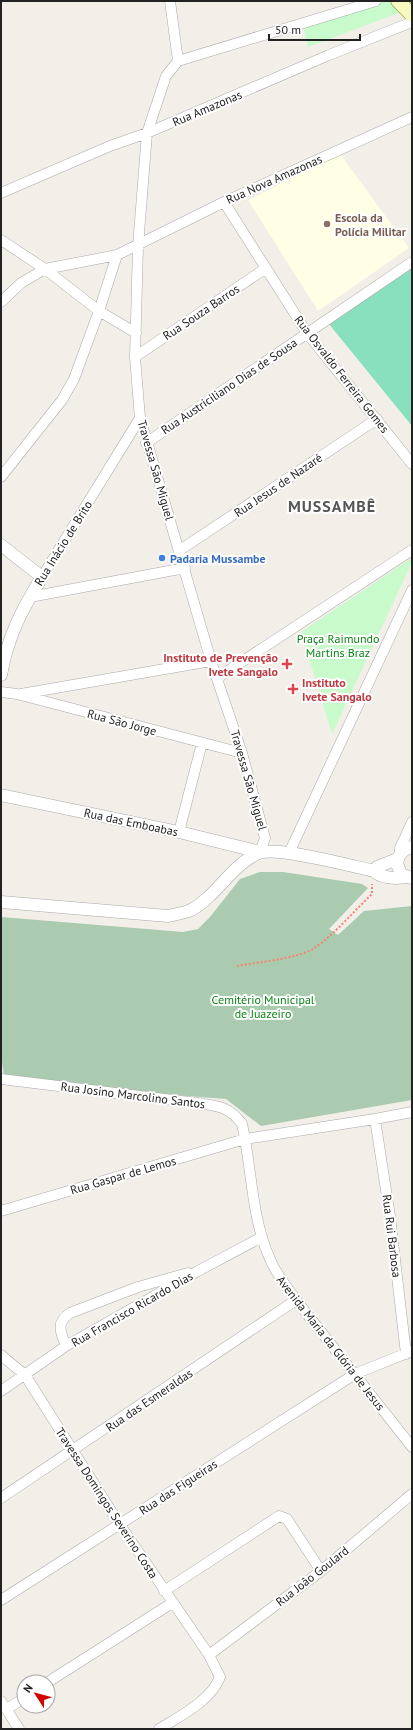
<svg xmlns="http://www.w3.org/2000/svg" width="413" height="1730" viewBox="0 0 413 1730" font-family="'PT Sans',sans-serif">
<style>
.education{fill:#ffffe5}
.cemetery{fill:#aacbaf}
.park{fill:#c8facc}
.pitch{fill:#88e0be}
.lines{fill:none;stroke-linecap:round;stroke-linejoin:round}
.minor-casing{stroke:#a9a9a9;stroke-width:11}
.tertiary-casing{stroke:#a9a9a9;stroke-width:13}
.secondary-casing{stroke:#707d05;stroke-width:15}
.path{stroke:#fa8072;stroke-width:2;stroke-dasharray:2 2;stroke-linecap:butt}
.minor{stroke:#fff;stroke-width:10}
.tertiary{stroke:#fff;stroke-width:12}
.secondary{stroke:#f7fabf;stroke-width:14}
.education-dot{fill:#8d6e63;stroke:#fff;stroke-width:1.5}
.shop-dot{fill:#3f7fe0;stroke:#fff;stroke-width:1.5}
.health-dot{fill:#e0444e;stroke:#fff;stroke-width:1.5}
.labels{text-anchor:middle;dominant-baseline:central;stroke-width:4;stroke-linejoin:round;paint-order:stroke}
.street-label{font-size:12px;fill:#222;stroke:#fff}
.education-label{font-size:12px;font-weight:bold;fill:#785e54;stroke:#fff;text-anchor:start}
.shop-label{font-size:12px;font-weight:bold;fill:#366cbe;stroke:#fff;text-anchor:start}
.park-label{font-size:12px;fill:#0c8416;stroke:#fff}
.health-label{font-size:12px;font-weight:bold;fill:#be3a42;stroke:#fff;text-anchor:end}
.district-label{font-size:16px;font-weight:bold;letter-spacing:1px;fill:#555;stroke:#fff}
</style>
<rect width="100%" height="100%" fill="#f2efe9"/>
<!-- education -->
<path class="education" d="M340 154 409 248 318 311 248 200Z"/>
<!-- cemetery -->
<path class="cemetery" d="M260 872H283L362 884 368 888 329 929 338 935 364 911 412 906V1100L261 1126 226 1099 5 1082 1 1055V917L183 932 198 929 210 917 240 879Z"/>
<!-- park -->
<path class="park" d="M380 1H391L401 12 308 47 303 26Z
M412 558V562L332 734 301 632Z"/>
<!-- pitch -->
<path class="pitch" d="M412 268V426L329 324Z"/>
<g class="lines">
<defs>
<path id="minor" d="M170 1 178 61
M1 193 110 146 147 133 329 55 412 22
M224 202 307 333 412 464
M1 240 45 269 99 311 136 333
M1 302 21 283 45 269 117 255 224 202 412 117
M135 357 266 268
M146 443 412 262
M1 477 62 400 74 379 99 311 117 255
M180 550 377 419
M42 577 140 418
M30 597 185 568
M217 678 412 550
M1 692 17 694 242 753
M21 694 211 661
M179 832 202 743
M260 852 265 838 242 753 211 661 140 418 135 357 138 246 147 133 166 76 178 61 376 1
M289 853 412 590
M400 854V848L412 822
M1 1079 197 1103C217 1106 229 1106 242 1124 252 1168 251 1217 270 1259 276 1274 287 1287 296 1300L412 1447
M375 1119 390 1216 406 1354
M1 1211 245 1139 375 1119 412 1112
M66 1346C61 1333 55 1323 70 1313L138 1287 188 1273
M1 1355 25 1375 120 1525 209 1655 220 1677C211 1701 180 1716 159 1729
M1 1391 66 1346 198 1271 262 1237
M1 1498 296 1300
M164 1591 279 1516 287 1519 321 1571
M1 1600 355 1374 412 1351
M209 1655 321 1571 412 1494
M48 1682 172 1603
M1 1701 19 1729
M7 1709 24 1698"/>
<path id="tertiary" d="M1 545 42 577C21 611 8 636 1 675
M1 795 179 832 260 852
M374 871 377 867 397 859
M411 878 401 874 397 864C398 855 402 849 412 847
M1 902 168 916C176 914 184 913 191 910 217 896 232 864 259 853 276 846 352 866 374 871 380 878 397 879 406 877"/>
<path id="secondary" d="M398 1 412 15"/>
</defs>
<!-- minor casing -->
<use href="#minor" class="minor-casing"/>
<!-- tertiary casing -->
<use href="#tertiary" class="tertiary-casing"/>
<!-- secondary casing -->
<use href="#secondary" class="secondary-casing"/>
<!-- path -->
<path class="path" d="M237 966C258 962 295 959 313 949 333 936 355 910 372 894V884"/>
<!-- minor -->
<use href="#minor" class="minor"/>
<!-- tertiary -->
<use href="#tertiary" class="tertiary"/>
<!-- secondary -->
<use href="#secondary" class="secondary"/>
</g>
<!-- markers -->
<circle class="education-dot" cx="327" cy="224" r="4"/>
<circle class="shop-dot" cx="162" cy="558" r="4"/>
<g class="health-dot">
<path d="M285 658h4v4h4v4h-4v4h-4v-4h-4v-4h4z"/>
<path d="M291 683h4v4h4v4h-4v4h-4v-4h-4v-4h4z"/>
</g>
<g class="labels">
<!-- street labels -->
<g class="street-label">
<text transform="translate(207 108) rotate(-23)">Rua Amazonas</text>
<text transform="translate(274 179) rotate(-24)">Rua Nova Amazonas</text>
<text transform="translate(201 312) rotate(-34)">Rua Souza Barros</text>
<text transform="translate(342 374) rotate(52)">Rua Osvaldo Ferreira Gomes</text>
<text transform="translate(229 386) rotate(-34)">Rua Austriciliano Dias de Sousa</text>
<text transform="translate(156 470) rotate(74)">Travessa São Miguel</text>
<text transform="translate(278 485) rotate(-34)">Rua Jesus de Nazaré</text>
<text transform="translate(63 543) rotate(-58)">Rua Inácio de Brito</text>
<text transform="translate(122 722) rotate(15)">Rua São Jorge</text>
<text transform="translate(249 780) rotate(74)">Travessa São Miguel</text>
<text transform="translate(131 822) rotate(12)">Rua das Emboabas</text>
<text transform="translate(133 1095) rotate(7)">Rua Josino Marcolino Santos</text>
<text transform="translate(123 1175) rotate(-16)">Rua Gaspar de Lemos</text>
<text transform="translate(392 1236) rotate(83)">Rua Rui Barbosa</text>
<text transform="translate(132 1309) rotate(-30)">Rua Francisco Ricardo Dias</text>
<text transform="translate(331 1343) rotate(52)">Avenida Maria da Glória de Jesus</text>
<text transform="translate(149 1400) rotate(-34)">Rua das Esmeraldas</text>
<text transform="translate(178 1487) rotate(-33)">Rua das Figueiras</text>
<text transform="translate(107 1503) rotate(57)">Travessa Domingos Severino Costa</text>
<text transform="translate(312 1576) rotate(-38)">Rua João Goulard</text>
</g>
<!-- education labels -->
<g class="education-label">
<text x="335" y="217">Escola da<tspan x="335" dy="14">Polícia Militar</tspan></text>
</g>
<!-- shop labels -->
<g class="shop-label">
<text x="170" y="558">Padaria Mussambe</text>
</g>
<!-- park labels -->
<g class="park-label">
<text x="338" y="638">Praça Raimundo<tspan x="338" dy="14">Martins Braz</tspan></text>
<text x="263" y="999">Cemitério Municipal<tspan x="263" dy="14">de Juazeiro</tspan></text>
</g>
<!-- health labels -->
<g class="health-label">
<text x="278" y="657">Instituto de Prevenção<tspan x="278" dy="14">Ivete Sangalo</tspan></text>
<text x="302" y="682" text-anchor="start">Instituto<tspan x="302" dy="14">Ivete Sangalo</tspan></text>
</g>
<!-- district labels -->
<g class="district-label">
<text x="332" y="506">MUSSAMBÊ</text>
</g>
</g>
<!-- border -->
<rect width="413" height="1730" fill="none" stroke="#222222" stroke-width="4"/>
<!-- north arrow -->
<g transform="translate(36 1694) rotate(306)"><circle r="19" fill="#ffffff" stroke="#a7a7a7"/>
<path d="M0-3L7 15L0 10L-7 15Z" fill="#d40000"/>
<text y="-6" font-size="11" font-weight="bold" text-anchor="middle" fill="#222222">N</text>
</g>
<!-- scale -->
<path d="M269 34v6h91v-6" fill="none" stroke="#222222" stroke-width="2"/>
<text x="275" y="34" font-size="12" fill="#222222" stroke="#ffffff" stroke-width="3" paint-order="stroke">50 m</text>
</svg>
